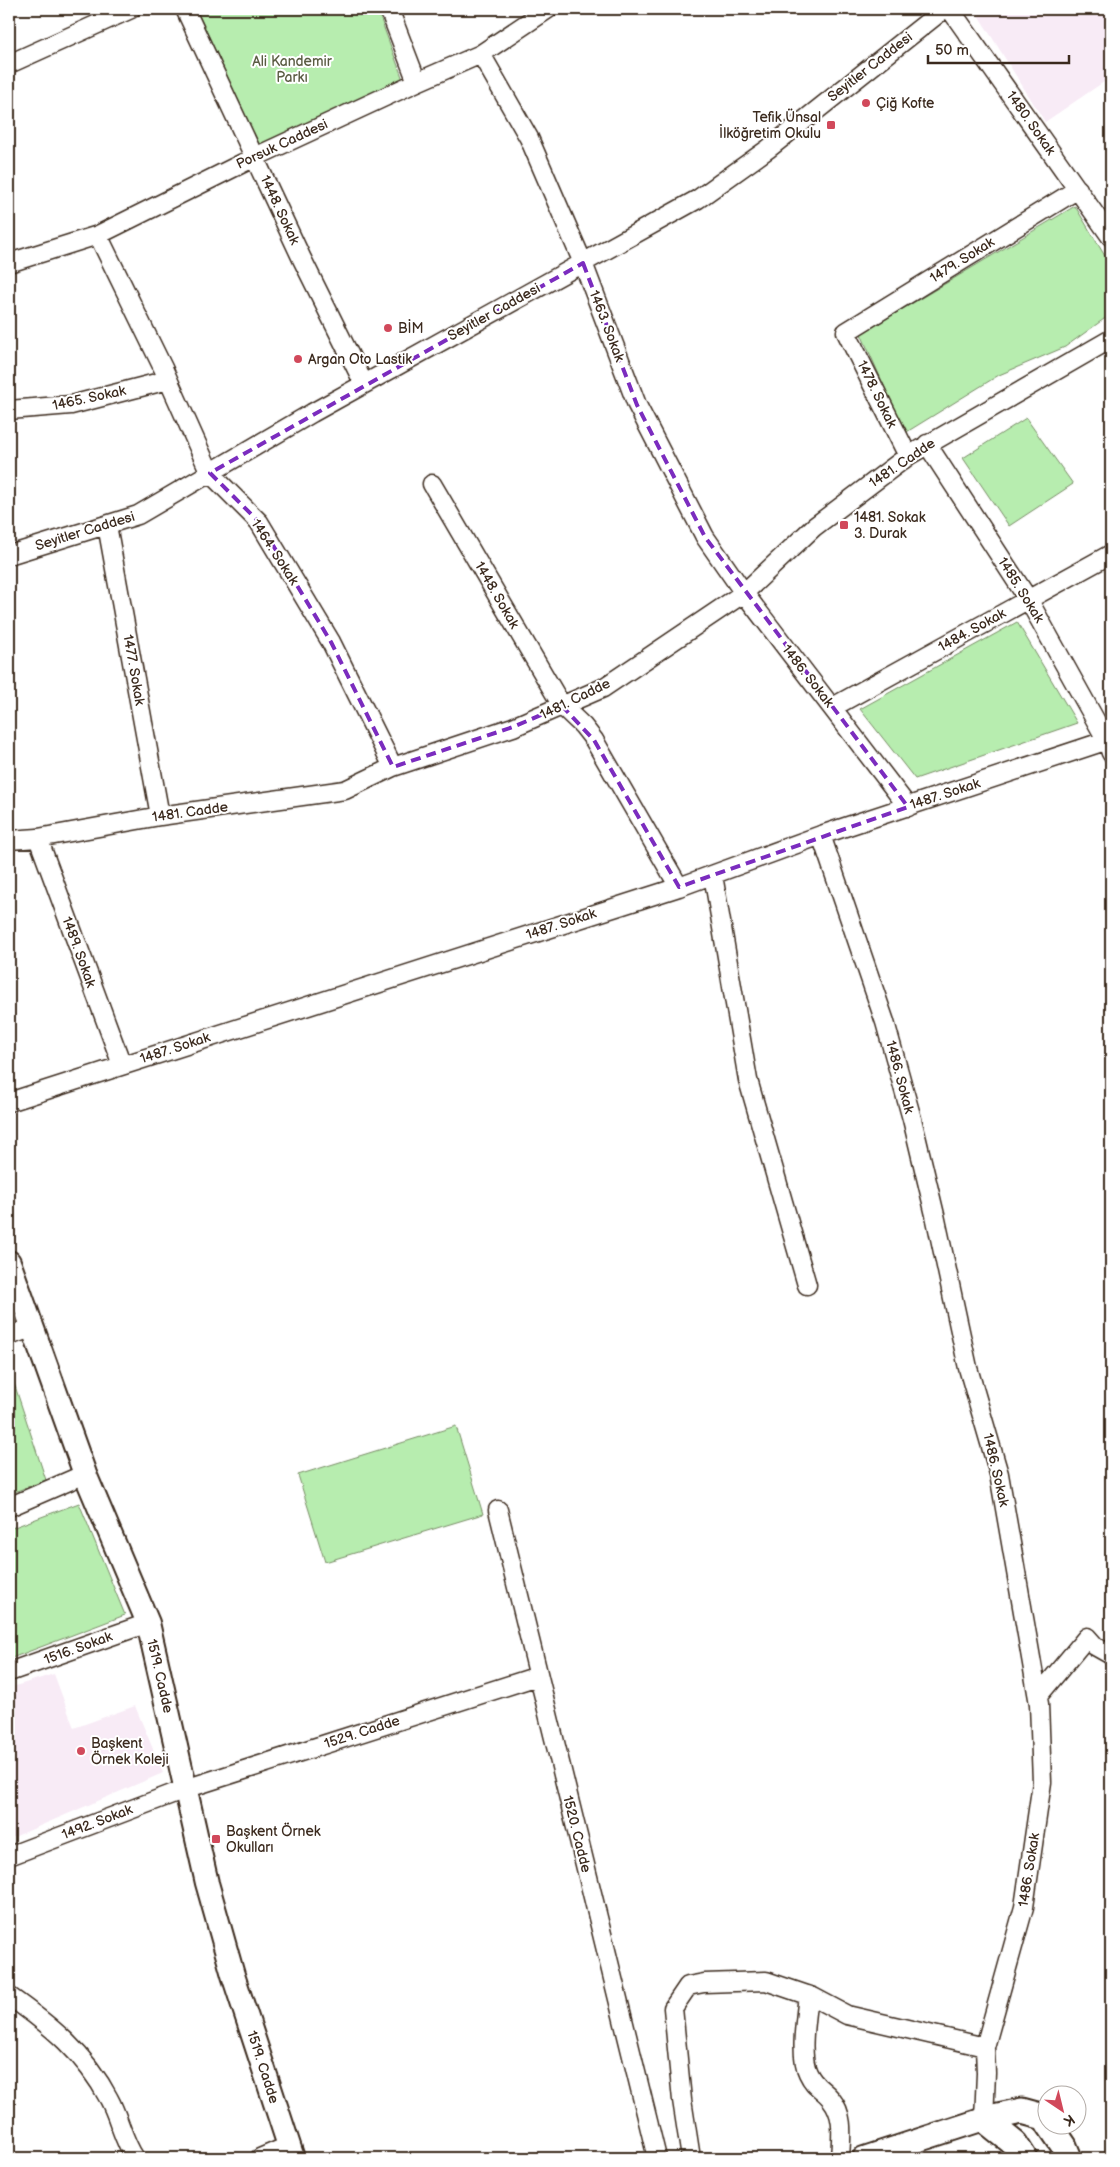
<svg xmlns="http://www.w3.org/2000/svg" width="1120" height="2167" viewBox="0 0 1120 2167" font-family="'Balsamiq Sans',sans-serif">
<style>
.built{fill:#f8ebf6}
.green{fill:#b7edaf;stroke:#798c66}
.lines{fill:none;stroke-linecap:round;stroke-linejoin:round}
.minor-casing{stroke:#3b2a1e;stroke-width:21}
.tertiary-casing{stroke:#3b2a1e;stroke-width:26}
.secondary-casing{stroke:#3b2a1e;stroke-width:29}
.minor{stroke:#fff;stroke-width:18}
.tertiary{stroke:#fff;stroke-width:22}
.secondary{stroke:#fff;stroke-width:25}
.marked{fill:none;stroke:#7b2cbf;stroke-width:4;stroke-dasharray:10 6;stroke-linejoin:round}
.poi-dot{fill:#d1495b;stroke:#fff;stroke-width:2}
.labels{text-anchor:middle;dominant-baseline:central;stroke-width:4;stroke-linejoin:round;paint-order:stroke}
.park-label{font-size:14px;fill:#5a5b42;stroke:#fff}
.street-label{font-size:14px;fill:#3b2a1e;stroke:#fff}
.poi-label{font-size:14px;fill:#3b2a1e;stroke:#fff;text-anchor:start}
</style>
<rect width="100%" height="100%" fill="#fff"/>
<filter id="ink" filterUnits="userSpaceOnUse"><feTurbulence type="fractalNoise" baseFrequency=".02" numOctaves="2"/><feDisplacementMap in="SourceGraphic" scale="10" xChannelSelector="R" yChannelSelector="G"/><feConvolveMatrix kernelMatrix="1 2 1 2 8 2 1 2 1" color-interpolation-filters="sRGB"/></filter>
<g filter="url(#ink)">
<!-- built -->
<path class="built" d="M983 9H1111V77L1045 122 978 15Z
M54 1674 74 1728 135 1706 163 1773 14 1837H9V1688Z"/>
<!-- green -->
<path class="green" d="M196 9H377L405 85 262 151Z
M1075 206 1111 266V314L1065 347 999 375 905 433 861 334Z
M1026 418 1073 484 1009 526 963 458Z
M1017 622 1077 723 915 779 860 709Z
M9 1368 46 1480 9 1494Z
M456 1426 483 1514 325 1562 298 1475Z
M79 1503 125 1615 9 1659V1529Z"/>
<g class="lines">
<defs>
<path id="minor" d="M185 9 302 259 364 384
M389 9 417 82
M950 9 1111 237
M481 54 529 138 583 263 637 405 705 537 744 593 908 807
M9 64 131 9
M98 235 163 368 210 473 259 522 331 642 393 767
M9 263 98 235 255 157 417 82 481 54 548 9
M9 410 71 405 168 380
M927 444 1028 599 1107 741 1111 753
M908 456 846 332 1078 189
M432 484 562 706 583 726 594 740 679 887
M107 525 160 816
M9 555 138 515 312 413 698 199 768 149 944 9
M833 707 1111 554
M821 835 885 1022 912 1119 935 1215 968 1368 999 1474 1039 1704 1042 1782 1024 1907 985 2047 986 2073 984 2119
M38 838 122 1065
M9 840 38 838 160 816 345 790 393 767 513 727 603 688 744 593 814 527 908 456 1111 339
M713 875 748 1080 807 1285
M9 1102 679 887 821 835 1111 739
M9 1336 31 1328
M9 1507 85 1474
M498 1510 657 2158
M9 1672 148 1623
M1038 1696 1087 1637 1095 1646 1111 1655
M9 1856 185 1789 538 1676
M808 1995C806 2015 799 2055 808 2073 815 2088 822 2088 831 2099 845 2116 841 2137 840 2158
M9 1996C50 2025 85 2053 109 2099 119 2117 123 2141 135 2158
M260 2158 288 2146
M691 2158 682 2100 673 2008 688 1986 704 1983 766 1981 813 1997 847 2015 985 2047"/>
<path id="tertiary" d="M9 1262 85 1474 148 1623 207 1883 233 1975 293 2158
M864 2158 984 2119"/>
<path id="secondary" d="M984 2119 1022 2111 1044 2117 1048 2122
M984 2119 1015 2144 1024 2158
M1049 2124 1064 2146 1069 2158"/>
</defs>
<!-- minor casing -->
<use href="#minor" class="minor-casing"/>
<!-- tertiary casing -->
<use href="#tertiary" class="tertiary-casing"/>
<!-- secondary casing -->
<use href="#secondary" class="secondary-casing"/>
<!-- minor -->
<use href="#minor" class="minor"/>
<!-- tertiary -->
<use href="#tertiary" class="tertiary"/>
<!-- secondary -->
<use href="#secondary" class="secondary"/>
</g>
</g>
<!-- marked area -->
<path class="marked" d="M583 263 637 405 705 537 908 807 679 887 594 740 562 706 513 727 393 767 331 642 259 522 210 473Z"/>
<!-- markers -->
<g class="poi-dot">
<circle cx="866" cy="103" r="5"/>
<rect x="826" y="120" width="10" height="10" rx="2.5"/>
<circle cx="388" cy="328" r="5"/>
<circle cx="298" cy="359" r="5"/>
<rect x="839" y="520" width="10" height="10" rx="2.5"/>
<circle cx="81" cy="1751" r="5"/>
<rect x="211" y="1834" width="10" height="10" rx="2.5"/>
</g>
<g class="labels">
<!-- park labels -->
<g class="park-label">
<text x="292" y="61">Ali Kandemir<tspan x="292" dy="16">Parkı</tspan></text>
</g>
<!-- street labels -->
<g class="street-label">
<text transform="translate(870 67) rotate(-38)">Seyitler Caddesi</text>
<text transform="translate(1031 123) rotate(55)">1480. Sokak</text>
<text transform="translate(282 144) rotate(-25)">Porsuk Caddesi</text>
<text transform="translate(280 210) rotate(65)">1448. Sokak</text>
<text transform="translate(962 260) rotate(-32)">1479. Sokak</text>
<text transform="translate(494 312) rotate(-29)">Seyitler Caddesi</text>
<text transform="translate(607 326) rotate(69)">1463. Sokak</text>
<text transform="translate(877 394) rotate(64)">1478. Sokak</text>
<text transform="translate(89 398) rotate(-12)">1465. Sokak</text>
<text transform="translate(902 463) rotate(-34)">1481. Cadde</text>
<text transform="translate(85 531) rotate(-17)">Seyitler Caddesi</text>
<text transform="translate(275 552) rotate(57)">1464. Sokak</text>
<text transform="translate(1021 590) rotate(58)">1485. Sokak</text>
<text transform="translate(497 595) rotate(60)">1448. Sokak</text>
<text transform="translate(972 630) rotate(-29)">1484. Sokak</text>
<text transform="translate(134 670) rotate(80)">1477. Sokak</text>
<text transform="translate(808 676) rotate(52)">1486. Sokak</text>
<text transform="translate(575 699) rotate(-26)">1481. Cadde</text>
<text transform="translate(945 794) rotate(-18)">1487. Sokak</text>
<text transform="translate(190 812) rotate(-8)">1481. Cadde</text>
<text transform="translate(561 924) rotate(-18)">1487. Sokak</text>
<text transform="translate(79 952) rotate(70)">1489. Sokak</text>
<text transform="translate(175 1048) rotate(-18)">1487. Sokak</text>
<text transform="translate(900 1077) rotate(75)">1486. Sokak</text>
<text transform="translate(996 1470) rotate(77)">1486. Sokak</text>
<text transform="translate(78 1648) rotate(-20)">1516. Sokak</text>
<text transform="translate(160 1676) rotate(77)">1519. Cadde</text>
<text transform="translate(362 1732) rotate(-18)">1529. Cadde</text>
<text transform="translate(97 1822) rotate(-21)">1492. Sokak</text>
<text transform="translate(577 1834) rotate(76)">1520. Cadde</text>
<text transform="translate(1029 1870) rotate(-81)">1486. Sokak</text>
<text transform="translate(263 2067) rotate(72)">1519. Cadde</text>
</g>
<!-- poi labels -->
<g class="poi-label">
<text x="876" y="103">Çiğ Kofte</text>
<text x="821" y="117" text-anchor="end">Tefik Ünsal<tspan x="821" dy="16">İlköğretim Okulu</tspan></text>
<text x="398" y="328">BİM</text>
<text x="308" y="359">Argan Oto Lastik</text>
<text x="854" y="517">1481. Sokak<tspan x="854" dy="16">3. Durak</tspan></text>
<text x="91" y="1743">Başkent<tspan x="91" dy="16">Örnek Koleji</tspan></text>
<text x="226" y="1831">Başkent Örnek<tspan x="226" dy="16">Okulları</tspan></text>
</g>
</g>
<!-- margin -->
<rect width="1120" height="2167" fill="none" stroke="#fff" stroke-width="30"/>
<rect x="15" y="15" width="1090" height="2137" fill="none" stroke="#3b2a1e" stroke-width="2" filter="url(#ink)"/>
<!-- north arrow -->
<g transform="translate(1062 2110) rotate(145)"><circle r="24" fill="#ffffff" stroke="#b1aaa5"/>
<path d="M0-4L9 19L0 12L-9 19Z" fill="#d1495b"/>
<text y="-8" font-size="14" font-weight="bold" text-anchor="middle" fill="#3b2a1e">K</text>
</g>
<!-- scale -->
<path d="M928 55v8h141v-8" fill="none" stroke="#3b2a1e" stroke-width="2.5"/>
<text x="935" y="55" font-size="15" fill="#3b2a1e" stroke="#ffffff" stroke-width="4" paint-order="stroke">50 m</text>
</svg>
